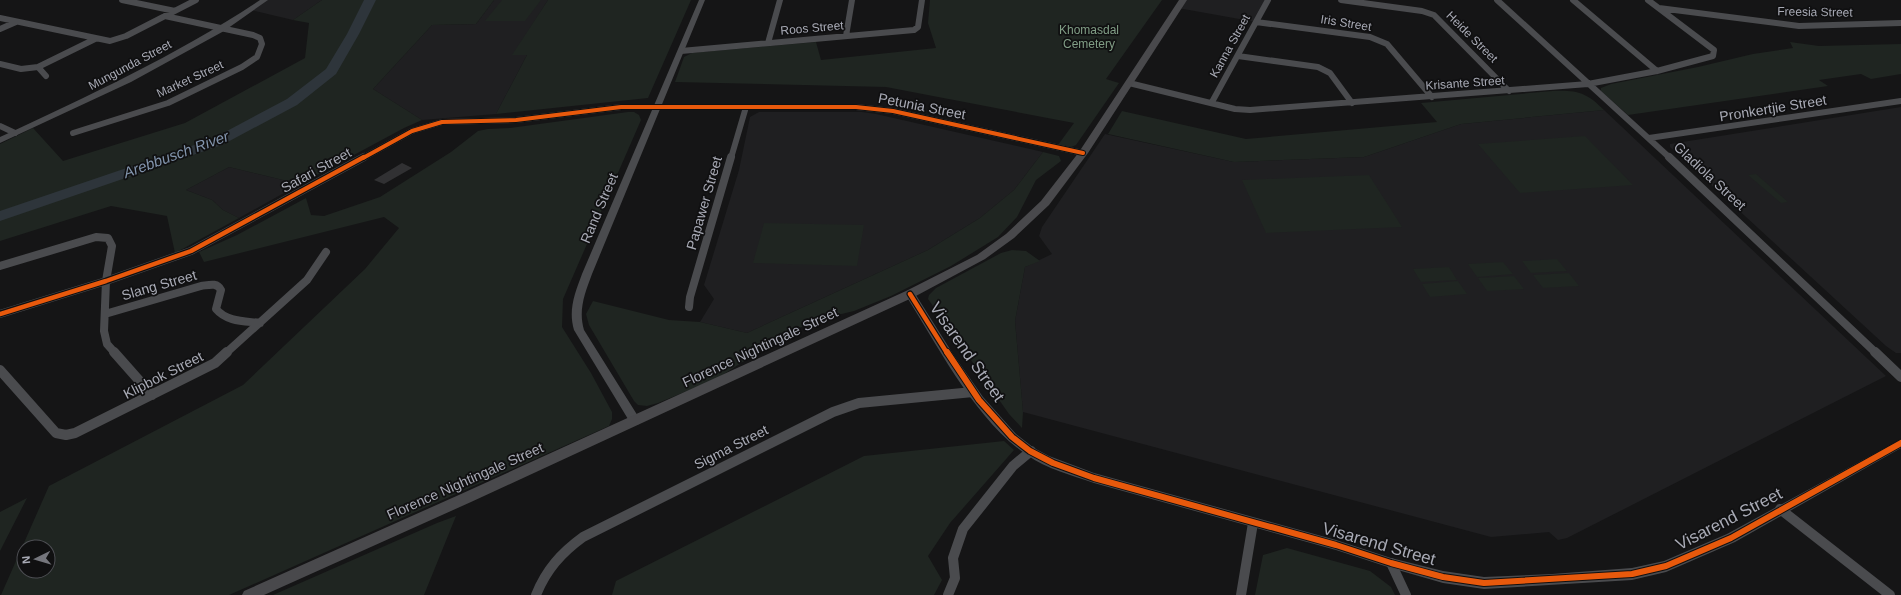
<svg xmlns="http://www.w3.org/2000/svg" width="1901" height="595" viewBox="0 0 1901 595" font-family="Arial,sans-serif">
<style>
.built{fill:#1f1f21}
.green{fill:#1f2521;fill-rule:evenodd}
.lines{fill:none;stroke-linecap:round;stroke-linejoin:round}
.river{fill:#2e353b;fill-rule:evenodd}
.building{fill:#313133}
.minor-far2{stroke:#4a4b4e;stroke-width:6}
.minor-far1{stroke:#4a4b4e;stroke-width:8}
.minor{stroke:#4a4b4e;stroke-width:10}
.tertiary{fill:#4a4b4e;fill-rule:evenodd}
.secondary{fill:#49494c;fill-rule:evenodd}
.cycleway-far2-casing{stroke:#101011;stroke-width:6}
.cycleway-far1-casing{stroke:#101011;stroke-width:7}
.cycleway-casing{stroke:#101011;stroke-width:8}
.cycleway-far2{stroke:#e8590c;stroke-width:4}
.cycleway-far1{stroke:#e8590c;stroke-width:4.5}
.cycleway{stroke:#e8590c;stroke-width:6}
.labels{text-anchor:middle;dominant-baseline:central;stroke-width:3.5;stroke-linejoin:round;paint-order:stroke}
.far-street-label{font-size:12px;fill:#a8aab5;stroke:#101011}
.far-park-label{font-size:12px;fill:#819e86;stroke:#101011}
.street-label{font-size:14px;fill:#a8aab5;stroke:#101011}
.water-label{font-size:15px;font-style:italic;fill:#8294ac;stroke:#101011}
.near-street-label{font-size:17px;fill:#a8aab5;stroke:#101011}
</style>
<rect width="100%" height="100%" fill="#151516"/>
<!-- built -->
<path class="built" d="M265 0H322L293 20 251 10Z
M494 0H548L513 55H527L496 114 422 120 373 89 432 25 476 24Z
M1183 0H1267L1256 22 1178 8Z
M1901 107V353H1896L1886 346 1670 147V144Z
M1604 110 1886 376 1567 538 1558 540 1549 532 1491 537 1023 412 1015 321 1025 267 1052 254 1039 236 1042 227 1105 134 1234 162 1364 157 1461 124Z
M759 112H862L876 114 1043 152 1014 190 980 218 928 250 747 333 700 322 714 299 704 285 739 170 750 117Z
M229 167 300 184 239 218 223 210 212 200 186 190Z"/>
<!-- green -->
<path class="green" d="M322 0H370L353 36 371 0H494L476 24 432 25 373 89 422 120 404 128 300 184 229 167 186 190 212 200 223 210 239 218 175 253 167 216 111 206 0 241V144L33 128 63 161 185 123 305 58 309 23 293 20Z
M502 0H541L525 21H485Z
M548 0H691L648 98 496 114 527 55H512Z
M930 0H1162L1106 79 1119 83 1076 145 1071 147 1058 145 1074 123 886 87 675 82 684 57 692 53 702 52 816 42 821 60 936 48 928 23Z
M1790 42 1819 46 1901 44V74L1871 79 1861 74 1819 80 1828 86 1628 115 1601 91V88L1611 84 1698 67 1753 54 1793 48Z
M1552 91C1577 90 1586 92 1604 110L1461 124 1364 157 1234 162 1108 134 1122 111 1246 139 1437 122 1421 103Z
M628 112H634L639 115 641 120 563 299 562 327 591 373 612 412V419L609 426 229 595H1L49 486 243 385 365 269 399 228 384 217 204 262 199 252 237 235 306 198 311 215 324 216 380 197 451 152 478 131 488 129 510 128ZM24 547H48V571H24Z
M1585 136 1633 185 1520 193 1478 144Z
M1043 152 1059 156 1061 161 1036 180 1017 217 998 237 951 266 891 296 854 311 829 317 772 338 749 358 716 379 658 403 647 406 638 405 634 401 589 325 586 314 593 301 669 320 700 322 747 333 928 250 980 218 1014 190Z
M1756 174 1788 202 1781 203 1748 175Z
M1369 175 1402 227 1266 233 1242 180Z
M764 223 864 225 857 266 753 263Z
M1012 250 1026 251 1040 261 1025 267 1015 321 1023 412 1022 428 1009 414 928 299 929 295 936 288 1001 253Z
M1557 259 1567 271 1531 273 1522 261Z
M1503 262 1513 274 1477 277 1468 264Z
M1449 267 1457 280 1421 282 1413 269Z
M1569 273 1579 286 1543 288 1533 275Z
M1514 276 1524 289 1487 291 1478 278Z
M1458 281 1467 294 1430 297 1422 284Z
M1004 441 1014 450 950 523 928 556 942 580 934 595H612L616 581 864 456Z
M27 498 0 551V512Z
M456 516 424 595H273L437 523Z
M1287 548 1370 571 1391 587 1395 595H1255L1263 555Z"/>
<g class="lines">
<!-- river -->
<path class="river" d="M364 0H376L359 34 336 74 297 105 222 145 0 221V211L212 139 287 99 326 69 347 34Z"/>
</g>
<!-- building -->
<path class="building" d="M402 163 412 168 384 184 374 180Z"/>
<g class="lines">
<!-- minor-far2 -->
<path class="minor-far2" d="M122 0 175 11
M1341 0 1422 11 1434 15 1509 91
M1497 0 1670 158
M1573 0 1657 71
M1659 8 1799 26 1901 23
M0 18 110 41 126 36 196 0
M1256 22 1370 37 1387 44 1432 97
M0 29 16 22
M846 36 852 0
M768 43 780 0
M681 51 914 30 918 27 922 0
M1238 56 1318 67 1330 73 1352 103
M0 64 21 69 38 67 95 39
M38 67 46 76
M1129 83 1235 109 1250 110 1588 84 1657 71 1713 56 1714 50 1648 0
M1212 102 1268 0
M0 126 15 133
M73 133 168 103 242 67 257 57 262 44 260 38 253 35 165 16
M1649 138 1901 101
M363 158 412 131 442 122 516 120 621 107H856L893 111 1083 153
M731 158 746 107"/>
<!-- minor-far1 -->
<path class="minor-far1" d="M1669 157 1876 353
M0 266 96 237 108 238 112 246 106 281 104 331 107 344 115 353
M689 307 690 297 731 157
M0 314 106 281 191 251 364 157
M105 314 201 286C209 285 217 282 221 290L216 309C227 322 244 321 260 323
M226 353 307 280 326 252"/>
<!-- minor -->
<path class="minor" d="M114 352 152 395
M1875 352 1901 377
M0 370 56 433 66 435 75 433 215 363 227 352
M1780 509 1890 595
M1391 563 1406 595
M536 595C546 570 561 553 583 537L833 412 859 403 973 392
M948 595 955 578 953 558 963 529 1013 466 1031 451
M1241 595 1253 523"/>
<!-- tertiary -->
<path class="tertiary" d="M260 0H268L224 31 131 82 0 143V137C90 95 177 55 260 0Z
M699 0H705L592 274C585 293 578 310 584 330L641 421 639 424 635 425 631 424 574 330C568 310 575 293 582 274Z
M910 291 914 292 953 354 983 397 1016 434 1034 448 1049 456 1094 473 1336 540 1391 558 1443 571 1484 577 1552 574 1632 568 1664 561 1727 534 1901 439V448L1735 542 1666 572 1632 580 1484 589 1443 583 1391 568 1336 550 1094 483C1071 475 1047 469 1027 455 975 420 938 346 905 294Z"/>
<!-- secondary -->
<path class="secondary" d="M1179 0H1187L1088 153 1049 205 1014 238 985 259 914 297 471 502 264 595H242L244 591 461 494 906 291 977 255 1006 234 1041 201 1079 152Z"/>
<defs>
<path id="cycleway-far2" d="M363 158 412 131 442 122 516 120 621 107H856L893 111 1083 153"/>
<path id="cycleway-far1" d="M910 294 947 353
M0 314 106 281 191 251 364 157"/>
<path id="cycleway" d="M947 352 979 400 996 419 1012 437 1030 451 1053 463 1094 478 1336 545 1391 563 1443 577 1484 583 1632 574 1666 566 1731 538 1901 443"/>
</defs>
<!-- cycleway-far2 casing -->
<use href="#cycleway-far2" class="cycleway-far2-casing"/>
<!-- cycleway-far1 casing -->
<use href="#cycleway-far1" class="cycleway-far1-casing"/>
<!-- cycleway casing -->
<use href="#cycleway" class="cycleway-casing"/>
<!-- cycleway-far2 -->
<use href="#cycleway-far2" class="cycleway-far2"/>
<!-- cycleway-far1 -->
<use href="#cycleway-far1" class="cycleway-far1"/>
<!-- cycleway -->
<use href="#cycleway" class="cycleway"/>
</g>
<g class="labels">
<!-- far-street labels -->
<g class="far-street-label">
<text transform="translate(1815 12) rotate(1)">Freesia Street</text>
<text transform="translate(1346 23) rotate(9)">Iris Street</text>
<text transform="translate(812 28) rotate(-5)">Roos Street</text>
<text transform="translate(1472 37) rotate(45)">Heide Street</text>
<text transform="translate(1230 46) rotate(-61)">Kanna Street</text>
<text transform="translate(130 65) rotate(-28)">Mungunda Street</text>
<text transform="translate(190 79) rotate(-25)">Market Street</text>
<text transform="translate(1465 83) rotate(-4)">Krisante Street</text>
</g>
<!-- far-park labels -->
<g class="far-park-label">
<text x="1089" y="30">Khomasdal<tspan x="1089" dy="14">Cemetery</tspan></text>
</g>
<!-- street labels -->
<g class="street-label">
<text transform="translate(922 106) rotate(11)">Petunia Street</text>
<text transform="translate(1773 108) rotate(-9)">Pronkertjie Street</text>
<text transform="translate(316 170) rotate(-29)">Safari Street</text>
<text transform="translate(1710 176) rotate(43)">Gladiola Street</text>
<text transform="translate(704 203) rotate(-74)">Papawer Street</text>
<text transform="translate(599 208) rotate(-67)">Rand Street</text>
<text transform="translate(159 285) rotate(-16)">Slang Street</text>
<text transform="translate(760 347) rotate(-25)">Florence Nightingale Street</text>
<text transform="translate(163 375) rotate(-27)">Klipbok Street</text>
<text transform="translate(731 447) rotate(-27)">Sigma Street</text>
<text transform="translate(465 481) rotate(-24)">Florence Nightingale Street</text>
</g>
<!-- water labels -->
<g class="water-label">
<text transform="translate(176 154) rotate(-20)">Arebbusch River</text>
</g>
<!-- near-street labels -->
<g class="near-street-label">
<text transform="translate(967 352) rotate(55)">Visarend Street</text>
<text transform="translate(1729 519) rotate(-27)">Visarend Street</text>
<text transform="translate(1379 544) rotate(16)">Visarend Street</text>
</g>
</g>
<!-- north arrow -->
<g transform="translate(36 559) rotate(265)"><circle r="19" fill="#101011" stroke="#4d4e53"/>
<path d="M0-3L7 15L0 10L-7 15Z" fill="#75767d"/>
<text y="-6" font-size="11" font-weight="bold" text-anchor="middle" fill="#a8aab5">N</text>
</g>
</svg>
